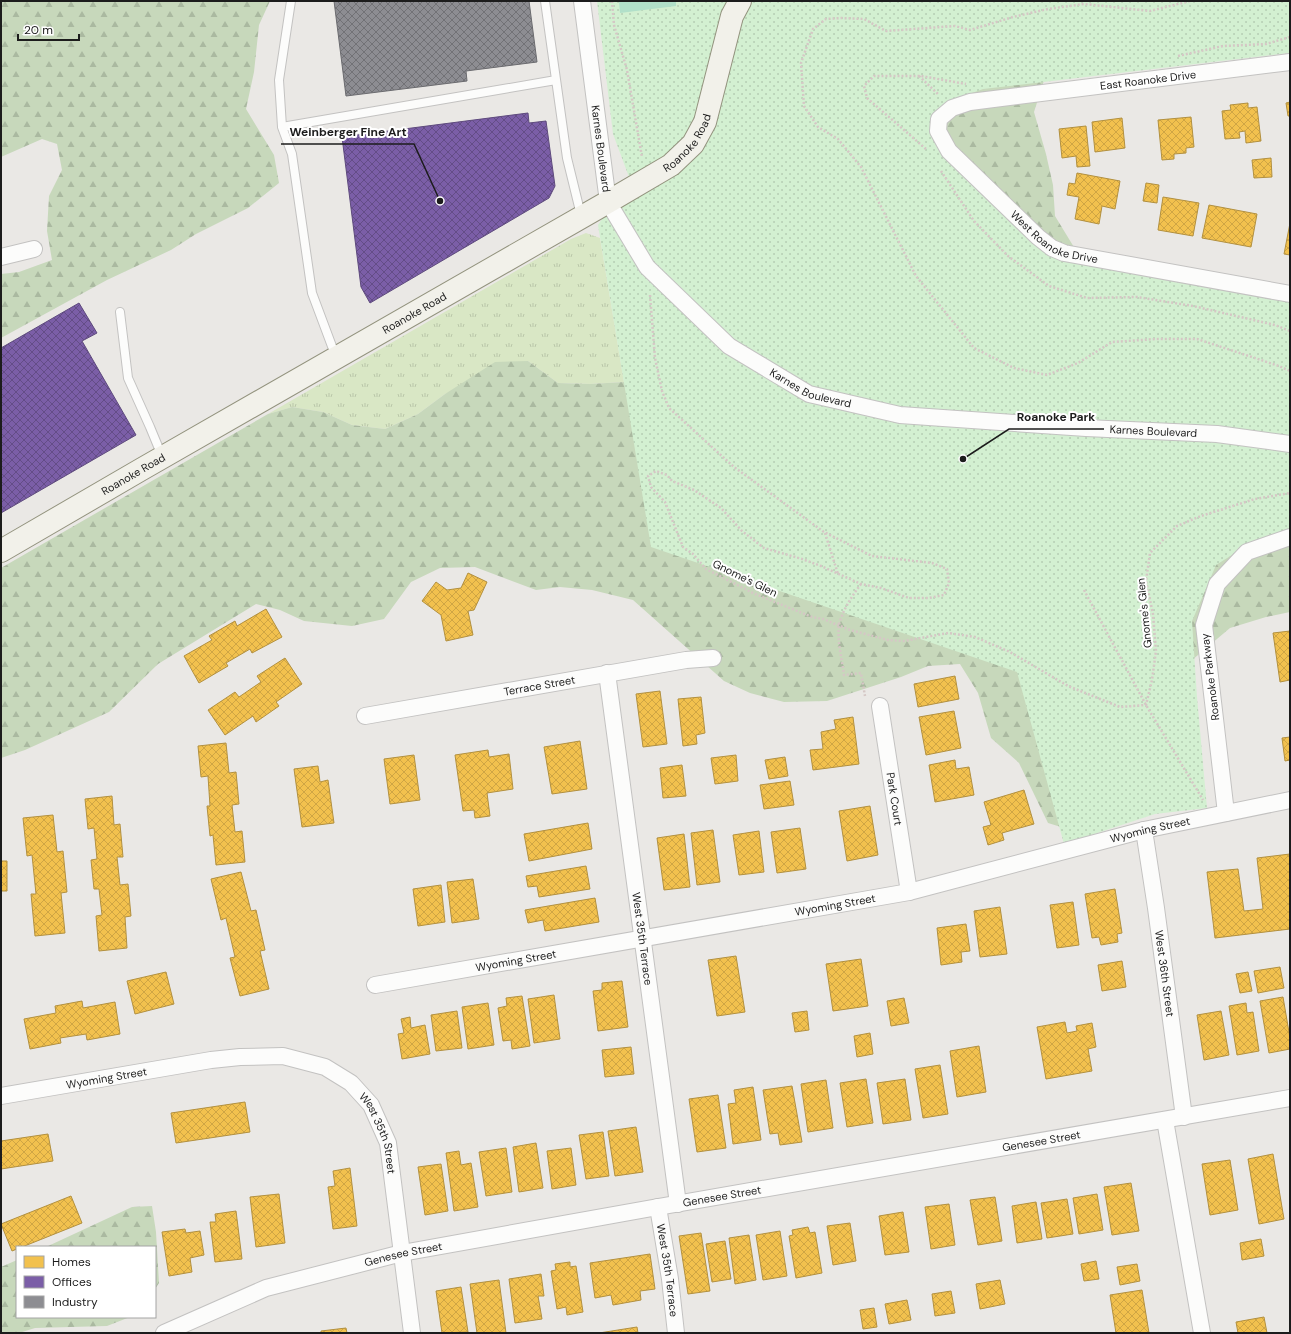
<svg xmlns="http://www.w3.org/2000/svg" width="1291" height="1334" viewBox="0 0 1291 1334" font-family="'DM Sans',sans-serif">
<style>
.grass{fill:url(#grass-tufts)}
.forest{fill:url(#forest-firs)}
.park{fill:url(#park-dots)}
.pitch{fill:#b1e0c9}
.homes{fill:url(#homes-cross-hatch);stroke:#b2903f}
.offices{fill:url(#offices-cross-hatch);stroke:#5e4a7d}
.industry{fill:url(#industry-cross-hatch);stroke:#6b6b6f}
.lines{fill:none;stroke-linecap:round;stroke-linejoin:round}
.lane-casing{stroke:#c3c2c1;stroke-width:10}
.street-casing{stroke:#c3c2c1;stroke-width:18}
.secondary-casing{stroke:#93937e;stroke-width:24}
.path{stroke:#d5c7c5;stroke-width:2.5;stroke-dasharray:2 2;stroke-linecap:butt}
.lane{stroke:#fcfcfb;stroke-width:8}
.street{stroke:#fcfcfb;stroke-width:16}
.secondary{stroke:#f2f1ea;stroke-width:22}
.labels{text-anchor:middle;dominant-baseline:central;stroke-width:4;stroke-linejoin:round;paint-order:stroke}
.street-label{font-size:11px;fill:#1c1c1c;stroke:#fff}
.leader{fill:none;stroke:#1c1c1c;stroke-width:1.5}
.callout-dot{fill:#1c1c1c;stroke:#fff;stroke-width:1.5}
.callout-label{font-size:12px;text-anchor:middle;font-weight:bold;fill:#1c1c1c;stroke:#fff;stroke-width:4;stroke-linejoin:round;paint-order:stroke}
</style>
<defs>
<pattern id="grass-tufts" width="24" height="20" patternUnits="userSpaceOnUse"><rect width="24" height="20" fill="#d9e7c5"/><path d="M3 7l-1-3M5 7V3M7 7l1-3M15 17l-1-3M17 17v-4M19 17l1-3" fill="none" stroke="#bac6a9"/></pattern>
<pattern id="forest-firs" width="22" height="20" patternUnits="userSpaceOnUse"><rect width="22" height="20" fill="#c7d8bb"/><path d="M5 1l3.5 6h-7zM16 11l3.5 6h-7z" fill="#aab9a0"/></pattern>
<pattern id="park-dots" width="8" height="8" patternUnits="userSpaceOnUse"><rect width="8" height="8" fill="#d3f0d1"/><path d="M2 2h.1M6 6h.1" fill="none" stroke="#b5cdb3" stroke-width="1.8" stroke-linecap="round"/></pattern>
<pattern id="homes-cross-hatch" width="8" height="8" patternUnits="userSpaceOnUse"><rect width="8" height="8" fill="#f2c14e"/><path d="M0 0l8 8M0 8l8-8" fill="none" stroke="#cfa544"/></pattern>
<pattern id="offices-cross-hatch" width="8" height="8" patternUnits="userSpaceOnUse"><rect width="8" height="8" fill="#7b5ea7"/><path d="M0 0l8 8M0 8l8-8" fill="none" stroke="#644d87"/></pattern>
<pattern id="industry-cross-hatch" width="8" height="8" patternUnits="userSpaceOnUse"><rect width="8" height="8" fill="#8d8d92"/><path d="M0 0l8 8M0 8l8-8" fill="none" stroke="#727276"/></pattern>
</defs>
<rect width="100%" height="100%" fill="#eae8e5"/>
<!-- grass -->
<path class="grass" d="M586 233 600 238 624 382 590 384 558 383 528 361 445 394 418 414 385 429 352 425 323 412 292 407 268 414 571 239Z"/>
<!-- forest -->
<path class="forest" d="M1 1H270L259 25 254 72 246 109 274 155 279 183 248 208 196 234 171 250 107 280 1 338V274L19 272 52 260 47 231 49 196 62 170 57 144 42 139 1 157Z
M1290 1 1047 71 1034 112 1046 154 1053 185 1055 216 1083 262 1290 312V612L1266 617 1230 628 1185 666 1074 831 1048 823 1019 763 991 738 978 693 960 664 928 666 901 677 827 701 784 702 750 693 724 681 633 600 592 590 560 587 536 590 475 567 440 568 411 582 384 619 352 626 304 621 280 610 256 604 158 664 109 712 25 750 1 758V568L268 414 292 407 323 412 352 425 385 429 418 414 445 394 495 362 528 361 558 383 590 384 624 382 716 153Z
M152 1206 156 1232 159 1283 155 1289V1247H46L132 1207Z
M17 1260V1317H130L107 1326 35 1328 19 1333H1V1267Z"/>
<!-- park -->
<path class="park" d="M597 1H1290V53L983 89 953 100 931 121 1036 244 1060 261 1166 277 1290 302V536L1254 541 1216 565 1192 621 1197 697 1207 808 1155 814 1064 844 1017 672 651 547 598 225 629 177 613 134Z"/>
<!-- pitch -->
<path class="pitch" d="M619 1H676V6L620 13Z"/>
<!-- homes -->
<path class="homes" d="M1290 102V116H1288L1286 103Z
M1248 103V108L1257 107 1261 141 1246 143 1245 131 1239 132 1240 138 1225 139 1222 111 1231 110 1230 105Z
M1191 117 1194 147 1186 148V153L1174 154V159L1162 160 1158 120Z
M1122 118 1125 148 1095 152 1092 122Z
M1086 126 1090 166 1077 167 1076 156 1062 158 1059 129Z
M1271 158 1272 177 1254 178 1252 160Z
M1077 173 1120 181 1115 209 1102 206 1099 224 1075 219 1079 197 1067 195 1069 183 1075 184Z
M1146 183 1159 185 1157 203 1143 201Z
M1163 197 1199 203 1193 236 1158 230Z
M1209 205 1257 214 1251 247 1202 238Z
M1290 223V255L1284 254Z
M468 573 487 582 474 610 468 611 473 635 446 641 441 615 422 601 436 582 447 590 461 588Z
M266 609 282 637 252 653 250 649 226 663 228 666 199 683 184 656 212 640 209 636 235 621 237 626Z
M1290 631V680L1280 682 1273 633Z
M285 658 302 684 276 702 279 706 256 722 253 716 225 735 208 710 235 692 239 697 261 682 257 676Z
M955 676 959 699 918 707 914 684Z
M660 691 667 744 643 747 636 694Z
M701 697 705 733 696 735 697 744 683 746 678 699Z
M954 711 961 748 926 755 919 717Z
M853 717 859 764 813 770 810 750 823 749 821 732 836 729 834 720Z
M1290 737V760L1285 761 1282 738Z
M580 741 587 789 552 794 544 747Z
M226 743 229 773 236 772 239 804 232 805 235 832 242 831 245 862 216 865 213 835 210 836 207 806H210L208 776 201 777 198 746Z
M488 750 489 757 509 754 513 789 487 793 490 816 475 818 474 810 463 811 455 755Z
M414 755 420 800 390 804 384 759Z
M736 755 738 781 715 784 711 758Z
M785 757 788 776 769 779 765 760Z
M955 760 956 769 969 767 974 795 935 802 929 765Z
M682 765 686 796 663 798 660 768Z
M318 766 320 782 328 780 334 823 302 827 294 769Z
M790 781 794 805 764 809 760 785Z
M1024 790 1034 824 1002 833 1004 840 988 845 983 827 991 825 984 802Z
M112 796 114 825 120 824 123 857H117L120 885 128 884 131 916 125 917 127 948 99 951 96 916 102 915 99 889H94L91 860 97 859 94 828 88 829 85 799Z
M870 806 878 855 847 861 839 811Z
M53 815 57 852 63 851 67 892 61 893 65 933 35 936 31 894H36L32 855 27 856 23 818Z
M588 823 592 849 529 861 524 834Z
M800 828 806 869 777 873 771 832Z
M713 830 720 882 697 885 691 833Z
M759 831 764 872 739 875 733 835Z
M684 834 690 887 664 890 657 838Z
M1290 854V929L1215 938 1207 872 1238 869 1244 911 1263 909 1257 858Z
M1 861H7V891H1Z
M586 866 590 889 539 897 537 886 528 887 526 876Z
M241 872 251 911 256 910 265 950 260 951 269 989 240 996 230 958 235 957 226 918 221 920 211 879Z
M473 879 479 919 452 923 447 882Z
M441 885 445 922 418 926 413 889Z
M1115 889 1122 933 1117 934 1118 942 1101 945 1099 937 1092 938 1085 894Z
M595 898 599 922 545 931 543 920 528 923 525 910Z
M1073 902 1079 945 1057 948 1050 905Z
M1000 907 1007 954 980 957 974 911Z
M966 924 970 951 961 952 962 962 941 965 937 928Z
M736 956 745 1012 717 1016 708 960Z
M861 959 868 1006 833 1011 826 964Z
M1122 961 1126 987 1102 991 1098 965Z
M1280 967 1284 988 1258 993 1254 971Z
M166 972 174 1004 135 1014 127 981Z
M1248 972 1252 991 1240 993 1236 974Z
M622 981 628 1027 598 1031 593 991 602 990V983Z
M554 995 560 1039 534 1043 528 999Z
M522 996 530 1046 512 1049 511 1040 503 1041 498 1008 507 1006 506 998Z
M1283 997 1290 1038V1049L1269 1053 1260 1001Z
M904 998 909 1023 891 1026 887 1001Z
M82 1001 83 1008 115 1002 120 1034 87 1040 86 1034 60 1038 61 1043 30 1049 24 1019 56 1013 55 1006Z
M488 1003 494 1045 468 1049 462 1007Z
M1246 1003 1247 1013 1253 1012 1259 1051 1237 1055 1229 1006Z
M457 1011 462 1048 436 1051 431 1015Z
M807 1011 809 1030 795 1032 792 1013Z
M1221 1011 1229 1055 1204 1060 1197 1015Z
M410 1017 411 1028 425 1025 430 1054 402 1059 398 1034 404 1033 401 1019Z
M1065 1022 1067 1033 1077 1031 1076 1026 1092 1023 1096 1047 1088 1049 1092 1071 1046 1079 1037 1027Z
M870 1033 873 1054 857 1057 854 1036Z
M979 1046 986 1092 957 1097 950 1051Z
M631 1047 634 1074 605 1077 602 1050Z
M940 1065 948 1114 923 1118 915 1069Z
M866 1079 873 1123 847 1127 840 1083Z
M905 1079 911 1120 883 1124 877 1083Z
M826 1080 833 1128 808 1132 801 1084Z
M792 1086 802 1142 780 1145 778 1133 770 1134 763 1090Z
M753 1087 761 1140 733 1144 728 1104 736 1103 734 1090Z
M718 1095 726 1148 697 1152 689 1099Z
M245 1102 250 1132 176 1143 171 1113Z
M636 1127 643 1172 615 1176 608 1131Z
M603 1132 609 1176 586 1179 579 1135Z
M48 1134 53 1161 1 1169V1141Z
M536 1143 543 1188 519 1192 513 1147Z
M506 1148 512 1192 486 1196 479 1152Z
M571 1148 576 1185 552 1189 547 1151Z
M459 1151 461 1165 471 1163 478 1207 454 1211 446 1153Z
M1273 1154 1284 1219 1259 1224 1248 1159Z
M1230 1160 1238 1210 1210 1215 1202 1164Z
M441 1164 448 1211 425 1215 418 1167Z
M350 1168 357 1226 333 1229 328 1187 335 1186 333 1171Z
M1131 1183 1139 1231 1112 1235 1104 1187Z
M279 1194 285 1243 256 1247 250 1197Z
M1097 1194 1103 1230 1079 1234 1073 1198Z
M71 1196 82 1223 22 1247H17V1249L12 1251 1 1224Z
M995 1197 1002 1241 978 1245 970 1200Z
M1067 1199 1073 1234 1047 1238 1041 1203Z
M1036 1202 1042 1239 1017 1243 1012 1206Z
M949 1204 955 1245 931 1249 925 1207Z
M236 1211 242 1259 215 1262 210 1222H216L215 1214Z
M903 1212 909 1252 885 1255 879 1216Z
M850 1223 856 1261 833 1265 827 1226Z
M808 1227 810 1233 815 1232 822 1273 796 1278 789 1236 793 1235 792 1230Z
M185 1229 186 1233 200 1231 204 1255 190 1258 192 1272 169 1276 162 1232Z
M780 1231 787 1276 763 1280 756 1235Z
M701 1233 710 1291 688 1294 679 1236Z
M749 1235 756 1280 735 1284 729 1238Z
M1261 1239 1264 1256 1242 1260 1240 1243Z
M725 1241 731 1279 712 1282 706 1244Z
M650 1254 655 1289 640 1291 641 1300 613 1305 611 1295 595 1298 590 1263Z
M1096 1261 1099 1279 1084 1281 1081 1264Z
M570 1262V1267L576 1266 583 1312 567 1315 566 1307 557 1309 551 1271 556 1270 555 1264Z
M1137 1264 1140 1281 1120 1285 1117 1267Z
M541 1274 544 1296H538L542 1319 515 1323 509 1279Z
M499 1280 506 1333H477L470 1284Z
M1000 1280 1005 1304 980 1309 976 1284Z
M461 1287 468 1332 442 1333 436 1291Z
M1142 1290 1149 1333H1116L1110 1295Z
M951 1291 955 1313 935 1316 932 1294Z
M907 1300 911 1320 889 1324 885 1304Z
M874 1308 877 1327 863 1329 860 1310Z
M1264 1317 1267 1333H1238L1236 1322Z
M637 1327 638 1333H599Z
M346 1328 347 1333H321V1331Z"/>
<!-- offices -->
<path class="offices" d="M528 113 529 123 546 121 555 186 549 198 370 303 361 287 342 137Z
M79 303 97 333 82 341 136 435 1 513V348Z"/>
<!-- industry -->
<path class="industry" d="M334 1H529L537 62 466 71 467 81 346 96Z"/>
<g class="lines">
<defs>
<path id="lane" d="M291 1 279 80 282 127 292 154 312 293 336 357
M545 1 567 158 581 215
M282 127 556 80
M120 312 128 378 150 427 162 456"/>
<g id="street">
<path id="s1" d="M582 1 608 202 647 267 729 346 809 394 900 415 1086 428 1217 434 1290 444"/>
<path id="s2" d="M1290 62 970 102 952 108 939 119 938 131 949 151 1038 237 1052 248 1064 253 1290 294"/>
<path d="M1 257 34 249"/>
<path id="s3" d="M607 673 678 1204"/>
<path id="s4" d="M880 706 909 892"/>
<path id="s5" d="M365 716 686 660 713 658"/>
<path d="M1226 813 1204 625 1217 584 1247 552 1290 537"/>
<path id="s6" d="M1144 830 1156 908 1184 1117"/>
<path id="s7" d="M375 985 909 892 1144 830 1290 800"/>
<path id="s8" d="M1 1096 211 1060 240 1057 283 1056 325 1067 351 1083 371 1105 388 1143 412 1333"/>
<path d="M1165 1120 1202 1333"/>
<path id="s9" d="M658 1207 670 1279 676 1333"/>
<path id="s10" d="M164 1333 266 1288 402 1253 658 1207 1290 1098"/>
</g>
<g id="secondary">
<path id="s11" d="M1 551 142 469 608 202 671 165 693 144 705 122 732 16 740 1"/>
</g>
</defs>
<!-- lane casing -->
<use href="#lane" class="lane-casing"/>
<!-- street casing -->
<use href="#street" class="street-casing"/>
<!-- secondary casing -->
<use href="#secondary" class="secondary-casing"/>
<!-- path -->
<path class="path" d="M612 1 614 25 627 70 642 157
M1190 1 1150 11 1084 4 1048 9 1013 17 970 30 955 26 886 31 864 19 841 18 826 19 813 29 801 63 804 106 818 127 838 139 861 167 916 276 974 348 1014 368 1047 375 1078 363 1112 342 1156 339H1197L1279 366 1290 371
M1178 56 1223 46 1266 44 1290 37
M919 76 939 95
M926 149 867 98 864 86 874 76H921L966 84
M941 171 974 221 1008 256 1049 286 1087 298 1137 297 1193 306 1275 325 1290 331
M650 295 655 358 662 391 669 408 734 467 824 532 872 556 932 563 947 569 949 583 944 595 929 598H909L881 588 861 584 821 566 802 559 764 548 742 531 721 508 694 490 672 481 667 475 656 471 648 476 651 487 665 502 683 547 693 554 706 569 755 594 812 617 823 619 850 630 888 640 904 641 948 633 975 637 1010 652 1068 686 1120 707 1146 705 1152 680 1156 651 1153 614 1146 581 1150 553 1177 526 1201 516 1255 499 1290 493
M825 533 838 574
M861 584C852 596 842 611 839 625 837 641 842 659 844 675L861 673 865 696
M1084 590 1146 705 1203 800"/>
<!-- lane -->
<use href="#lane" class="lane"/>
<!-- street -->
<use href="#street" class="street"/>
<!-- secondary -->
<use href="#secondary" class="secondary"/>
</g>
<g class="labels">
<!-- street labels -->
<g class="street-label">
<text transform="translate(1148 80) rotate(-7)">East Roanoke Drive</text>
<text stroke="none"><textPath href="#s11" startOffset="801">Roanoke Road</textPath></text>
<text stroke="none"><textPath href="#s1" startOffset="149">Karnes Boulevard</textPath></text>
<text stroke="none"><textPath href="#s2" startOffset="532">West Roanoke Drive</textPath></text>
<text stroke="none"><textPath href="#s11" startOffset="477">Roanoke Road</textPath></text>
<text stroke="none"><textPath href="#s1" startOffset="485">Karnes Boulevard</textPath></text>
<text stroke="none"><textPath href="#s1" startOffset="833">Karnes Boulevard</textPath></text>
<text stroke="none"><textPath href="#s11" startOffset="153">Roanoke Road</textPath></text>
<text transform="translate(745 578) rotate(26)">Gnome's Glen</text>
<text transform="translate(1144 613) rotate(-96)">Gnome's Glen</text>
<text transform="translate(1210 677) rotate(-97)">Roanoke Parkway</text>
<text stroke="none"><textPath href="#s5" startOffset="177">Terrace Street</textPath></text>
<text stroke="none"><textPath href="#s4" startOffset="94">Park Court</textPath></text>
<text stroke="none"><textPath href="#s7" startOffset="791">Wyoming Street</textPath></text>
<text stroke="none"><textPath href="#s7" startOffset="467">Wyoming Street</textPath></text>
<text stroke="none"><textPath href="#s3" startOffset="268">West 35th Terrace</textPath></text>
<text stroke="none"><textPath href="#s7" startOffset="143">Wyoming Street</textPath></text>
<text stroke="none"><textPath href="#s6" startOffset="145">West 36th Street</textPath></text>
<text stroke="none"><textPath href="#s8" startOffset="107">Wyoming Street</textPath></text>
<text stroke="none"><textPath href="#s8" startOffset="418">West 35th Street</textPath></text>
<text stroke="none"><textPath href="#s10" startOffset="901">Genesee Street</textPath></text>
<text stroke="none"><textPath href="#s10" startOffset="577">Genesee Street</textPath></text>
<text stroke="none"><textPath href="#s10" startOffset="253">Genesee Street</textPath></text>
<text stroke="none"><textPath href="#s9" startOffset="64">West 35th Terrace</textPath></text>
</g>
</g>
<!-- callouts -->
<path class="leader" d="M440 201L414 144H281M963 459L1009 429H1104"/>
<g class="callout-dot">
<circle cx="440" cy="201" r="4"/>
<circle cx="963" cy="459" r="4"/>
</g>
<g class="callout-label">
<text x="348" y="136">Weinberger Fine Art</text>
<text x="1056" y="421">Roanoke Park</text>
</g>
<!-- border -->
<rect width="1291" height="1334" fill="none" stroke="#1c1c1c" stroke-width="4"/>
<!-- legend -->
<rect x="16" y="1246" width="140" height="72" fill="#ffffff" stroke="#a4a4a4"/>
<rect x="24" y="1256" width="20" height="12" fill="#f2c14e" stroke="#a4a4a4"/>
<text x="52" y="1266" font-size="12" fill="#1c1c1c">Homes</text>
<rect x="24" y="1276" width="20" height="12" fill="#7b5ea7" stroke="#a4a4a4"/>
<text x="52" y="1286" font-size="12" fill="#1c1c1c">Offices</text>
<rect x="24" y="1296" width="20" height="12" fill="#8d8d92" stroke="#a4a4a4"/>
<text x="52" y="1306" font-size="12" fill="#1c1c1c">Industry</text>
<!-- scale -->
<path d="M18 34v6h61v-6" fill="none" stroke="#1c1c1c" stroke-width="2"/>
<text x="24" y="34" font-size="12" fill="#1c1c1c" stroke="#ffffff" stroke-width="3" paint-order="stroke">20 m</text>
</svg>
